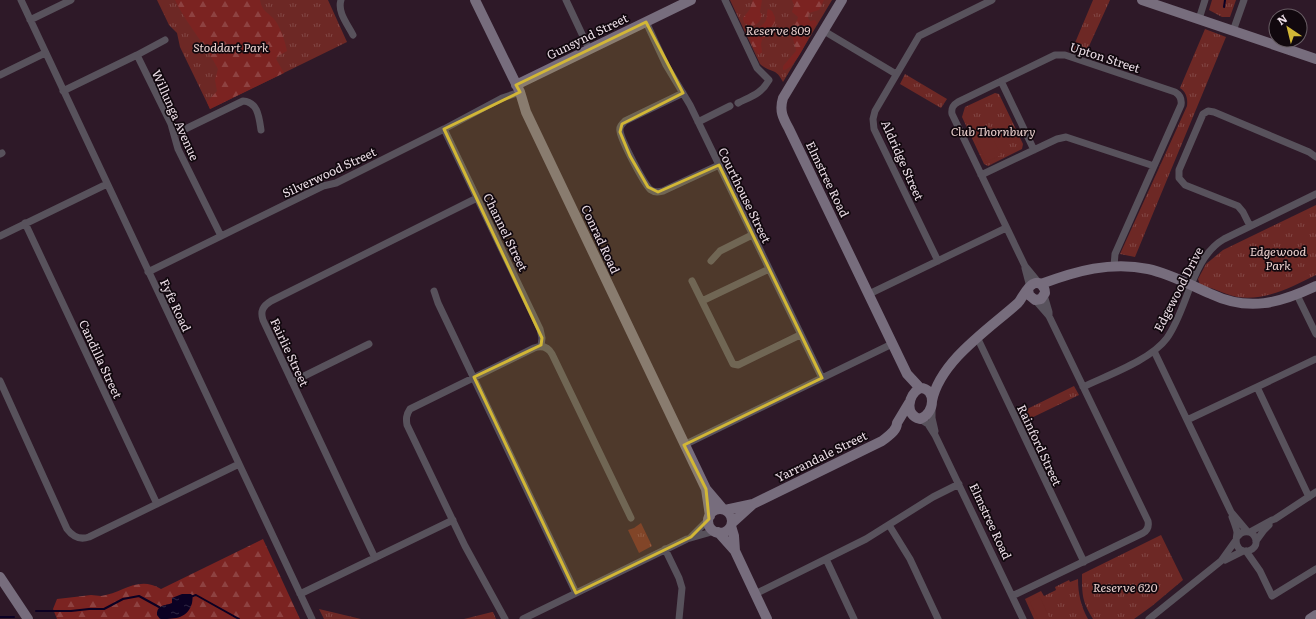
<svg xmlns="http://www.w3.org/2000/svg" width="1316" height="619" viewBox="0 0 1316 619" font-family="Literata,serif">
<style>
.grass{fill:url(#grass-tufts)}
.forest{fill:url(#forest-firs)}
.garden{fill:#6d2825}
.water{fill:url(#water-ripples)}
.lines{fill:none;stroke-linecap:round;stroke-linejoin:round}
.stream{stroke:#0b0123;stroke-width:2}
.street{stroke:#58525c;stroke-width:7}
.secondary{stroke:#776d7d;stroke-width:10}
.marked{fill:#d2b736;fill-opacity:0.2;stroke:#d2b736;stroke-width:3;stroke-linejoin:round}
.labels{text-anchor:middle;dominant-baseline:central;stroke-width:3.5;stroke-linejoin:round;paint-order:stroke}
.park-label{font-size:12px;font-style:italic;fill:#edd2cf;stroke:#11080e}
.street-label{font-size:12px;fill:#ecdee7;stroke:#11080e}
</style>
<defs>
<pattern id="grass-tufts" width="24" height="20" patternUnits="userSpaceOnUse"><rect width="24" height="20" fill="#6d2825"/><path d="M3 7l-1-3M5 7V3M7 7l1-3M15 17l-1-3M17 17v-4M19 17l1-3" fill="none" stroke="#824745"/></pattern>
<pattern id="forest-firs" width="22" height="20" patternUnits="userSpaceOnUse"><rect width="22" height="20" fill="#7b2321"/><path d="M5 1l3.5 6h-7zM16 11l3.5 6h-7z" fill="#8e4241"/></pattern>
<pattern id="water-ripples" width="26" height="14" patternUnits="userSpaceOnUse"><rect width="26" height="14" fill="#0b0123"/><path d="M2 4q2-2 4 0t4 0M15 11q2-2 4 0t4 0" fill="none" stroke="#2f2643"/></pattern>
</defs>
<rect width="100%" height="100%" fill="#2e1928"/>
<!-- grass -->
<path class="grass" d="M157 0H328L347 42 210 109 180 47 177 33 169 25Z
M730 0H832L783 82C776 67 770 73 760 64Z
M1093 0H1110L1085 55 1072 50Z
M1212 0H1236L1230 17H1222L1209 10Z
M1205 29 1226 37 1135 257 1120 254 1187 106C1188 98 1186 92 1180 88Z
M905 74 947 99 941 108 900 84Z
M995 93 999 94 1023 144 1022 149 988 166 984 164 962 117 965 107Z
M1316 205V275C1291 287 1267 301 1237 297 1228 295 1220 291 1211 288 1207 287 1204 287 1200 285L1198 279 1206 264 1223 250Z
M1074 386 1079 395 1025 421 1021 412Z
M641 523 652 546 639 553 628 530 634 528Z
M1161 535 1183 580 1152 606 1134 619H1093C1082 601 1082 595 1082 574Z
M1078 579C1078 594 1081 606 1088 619H1034L1025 599 1041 591 1044 596 1056 590 1055 587 1069 580 1070 582Z
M319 609 361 619H324Z
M493 612 496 619H464L492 612Z"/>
<!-- forest -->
<path class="forest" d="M175 0H260C262 11 266 11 273 18 280 25 285 41 287 51L278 56 276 59 284 73 210 109 207 102 217 91 215 80 218 69C206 45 187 25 175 0Z
M753 0H762L760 12 762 15C761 21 757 25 751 26L744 23 743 18 750 9Z
M792 0H824L819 10 809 13 808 18 810 21 815 20 817 23C816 26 813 27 811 30 810 32 809 36 808 39 804 47 793 70 783 70V66L796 51C796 45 790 35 792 29 794 24 797 22 798 17L792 12 794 5Z
M768 9 772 11 775 17V23L767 31 765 37 762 40 761 44 762 52 759 55C754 50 750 42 750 35 754 29 761 28 765 22 768 18 766 13 768 9Z
M263 539 300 619H57L53 609 57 599C69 598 80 596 91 595 94 595 98 596 101 596 123 593 138 575 161 589Z"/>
<!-- garden -->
<path class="garden" d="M986 125 1001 155 986 162 972 132Z
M1040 597 1050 619H1038L1030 602Z"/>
<!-- water -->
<path class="water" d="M182 594H191L193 596C192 599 193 602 191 606 186 619 173 619 160 619L157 615C157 604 165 606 172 603V598Z"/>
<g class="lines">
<!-- stream -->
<path class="stream" d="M1224 7 1225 0
M193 596 196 595 239 619
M36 611H71L89 609H104L123 599 139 596 159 607
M0 617H14"/>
<!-- street -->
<path class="street" d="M21 0 312 619
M341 0C337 12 348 25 353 35
M566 0 589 49
M725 0 757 68 769 80C761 94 752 96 738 103
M1199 19 1205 0
M30 20 71 0
M646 22 666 65 690 105 822 378
M824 31 896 74
M1233 31 1244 0
M137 55 171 124 178 149 221 236
M0 75 45 53
M1001 81 1034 150
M63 91 137 55 165 40
M683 93 625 121C622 124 619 127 620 131 621 140 645 186 651 190 655 193 659 192 663 191L719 165
M698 122 730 106
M444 129 540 329 542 338 541 346
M175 134 243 101C258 102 259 117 261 130
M0 154 2 153
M981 175 1057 139 1066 137 1154 166
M25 223 157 504
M1250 226 1243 212 1238 206 1185 185 1179 178V170L1203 114 1208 111 1214 112 1309 152 1316 157
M0 236 107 184
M711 261 720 251 752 235
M938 261 874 129 873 119 875 111 919 36 992 0
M1025 268 1030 287
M148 272 323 186 336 183 444 129 502 98 520 92
M692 281 733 364 738 365 800 335
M1039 283 1025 266 952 114C951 108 953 105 958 102L1055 55H1065L1175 92C1180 95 1182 99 1181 105L1115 254 1114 266
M434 291 438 303 576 593
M869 294 1006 228
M1044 295 1049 312V316
M1297 295 1316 334
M702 301 769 269
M977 337 1084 562
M1154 351 1231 512 1247 531
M0 381 67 529C73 537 80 540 89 537L239 464
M292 382 369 344
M1083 387C1108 375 1151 360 1167 338 1188 309 1191 258 1224 239L1316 194
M1257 387 1309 497
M932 408V418L935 431
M920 419 928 424 935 435 1023 619
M1187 420 1316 359
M684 445 892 344
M1232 517C1234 522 1236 527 1237 532 1237 536 1235 541 1237 545 1241 556 1258 551 1256 540 1254 532 1247 530 1241 533L1237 537
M889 525 910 559 938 619
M1250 532 1272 520 1275 519 1316 492
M691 537 709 519
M1256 541 1264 530 1269 525
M665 549 679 578 682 588 679 619
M1246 551 1260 571 1272 596 1316 569
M375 558 263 320C260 311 263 306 271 301L477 198
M826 559 854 619
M1225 560 1243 551
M300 594 453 520
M755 594 866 539 933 497 959 484
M1012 596 1143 533C1148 530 1149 526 1148 521L1049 316 1035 300
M505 619 465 546 407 425C406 419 406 415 410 409L534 348C542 345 548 347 552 354L631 518
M523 619 687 539 715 531
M1149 619 1221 561 1236 540"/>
<!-- secondary -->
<path class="secondary" d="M475 0 520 92 526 112 706 489 723 509
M842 0 783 98C779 111 783 118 789 129L907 374 920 388
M1142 0 1316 59
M516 85 691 0
M1041 284C1076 271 1111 261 1148 269 1171 274 1190 285 1211 294 1249 312 1280 303 1316 286
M920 388C936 388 936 413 920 419 904 415 908 395 920 388Z
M932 401C940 361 989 329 1018 303 1022 298 1028 286 1033 284 1040 280 1045 287 1045 293L1041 299 1035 300 1029 295 1028 289
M706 489 710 516
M708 521a12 12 0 1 1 24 0a12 12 0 1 1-24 0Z
M725 510 753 504 882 441C888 436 897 431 897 423L909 403
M732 523 753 504
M731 526 734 536 735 551
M718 532 735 551 767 619
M0 577 28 619
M1310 619 1316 615"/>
</g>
<!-- marked area -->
<path class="marked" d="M646 22 683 93 622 124 620 132 630 156 648 187 658 192 719 165 822 378 684 445 706 489 709 519 691 537 576 593 474 377 541 345 542 338 444 129 520 92 516 85Z"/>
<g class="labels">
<!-- park labels -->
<g class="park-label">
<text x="778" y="30">Reserve 809</text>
<text x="231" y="47">Stoddart Park</text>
<text x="993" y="131">Club Thornbury</text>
<text x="1278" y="251">Edgewood<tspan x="1278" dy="14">Park</tspan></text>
<text x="1125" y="587">Reserve 620</text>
</g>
<!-- street labels -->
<g class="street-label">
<text transform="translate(587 36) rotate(-26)">Gunsynd Street</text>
<text transform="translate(1105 57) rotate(18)">Upton Street</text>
<text transform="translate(176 115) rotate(66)">Willunga Avenue</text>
<text transform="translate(903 160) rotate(66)">Aldridge Street</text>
<text transform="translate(329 172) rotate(-25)">Silverwood Street</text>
<text transform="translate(828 179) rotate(64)">Elmstree Road</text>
<text transform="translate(745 195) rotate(64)">Courthouse Street</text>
<text transform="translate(506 232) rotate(64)">Channel Street</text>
<text transform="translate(601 239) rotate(65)">Conrad Road</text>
<text transform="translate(1178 289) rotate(-63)">Edgewood Drive</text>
<text transform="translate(176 305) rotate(65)">Fyfe Road</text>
<text transform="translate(290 352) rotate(65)">Fairlie Street</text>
<text transform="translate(101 359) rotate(65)">Candilla Street</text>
<text transform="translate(1040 445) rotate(65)">Rainford Street</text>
<text transform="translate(821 456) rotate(-26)">Yarrandale Street</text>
<text transform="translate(991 521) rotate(65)">Elmstree Road</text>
</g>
</g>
<!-- north arrow -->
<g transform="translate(1288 28) rotate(325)"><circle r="19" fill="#11080e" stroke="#695e65"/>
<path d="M0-3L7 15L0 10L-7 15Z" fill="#d2b736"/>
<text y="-6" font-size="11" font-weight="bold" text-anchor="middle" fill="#ecdee7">N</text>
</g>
</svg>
